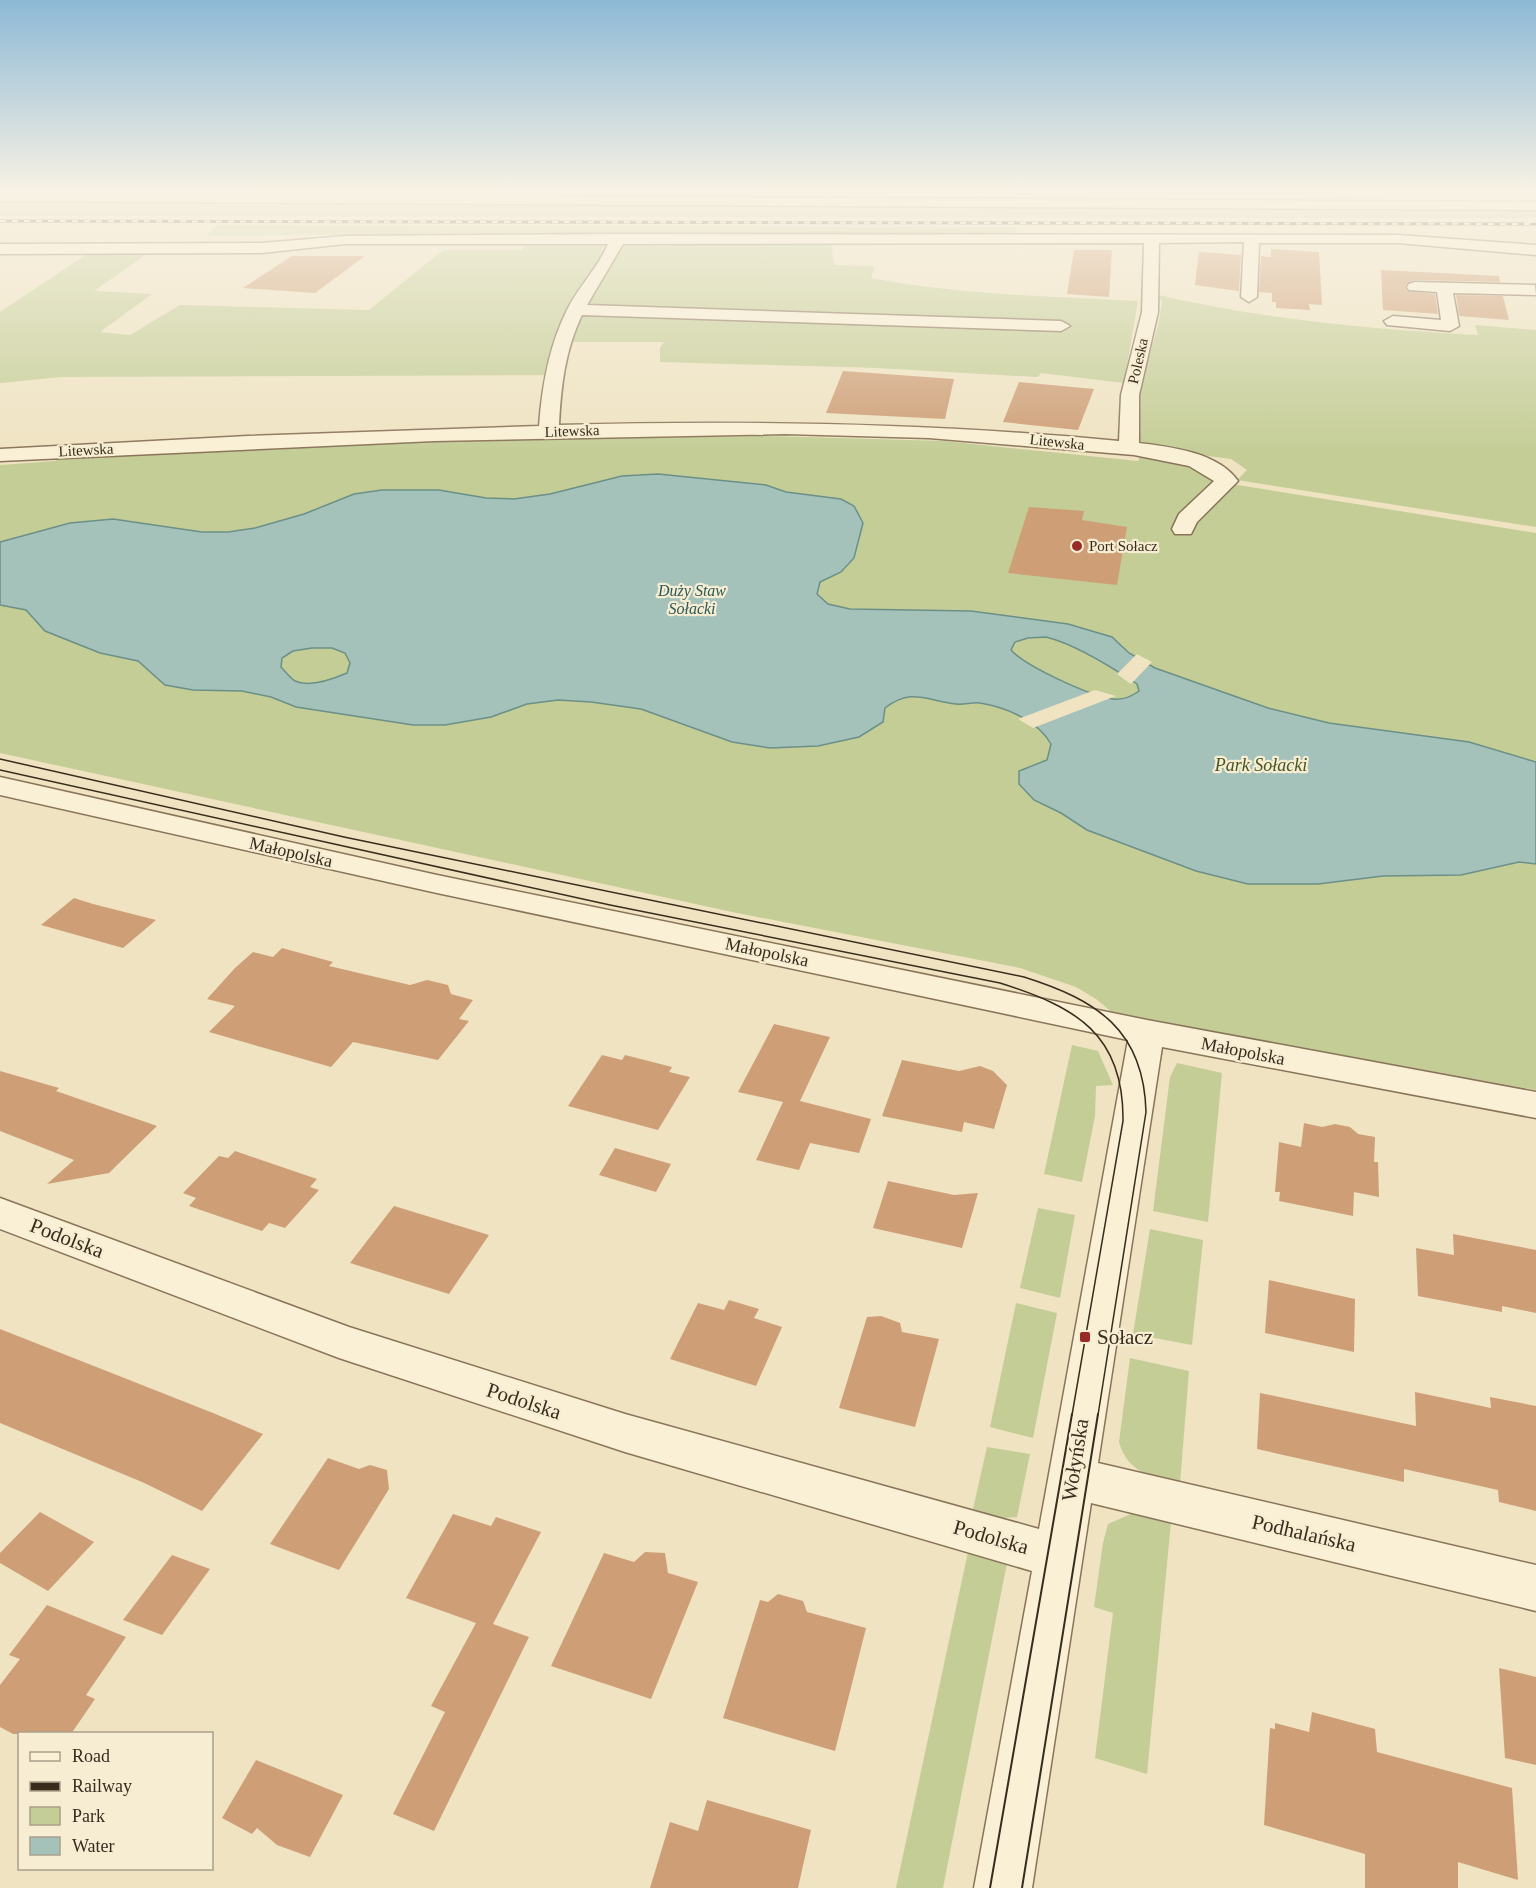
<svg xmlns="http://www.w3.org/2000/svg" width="1536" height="1888" viewBox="0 0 1536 1888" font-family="'Times New Roman',serif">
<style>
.green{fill:#c4cd96}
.water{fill:#a4c1ba;stroke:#6b9088;stroke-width:1.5;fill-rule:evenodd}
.pier{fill:#efe3c2}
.building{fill:#ce9f77}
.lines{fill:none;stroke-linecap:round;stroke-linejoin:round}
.minor-casing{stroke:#897459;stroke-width:3}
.minor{fill:#f9f0d5;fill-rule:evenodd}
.tram-far1{stroke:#392c1d;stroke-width:1.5}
.tram{stroke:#392c1d;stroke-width:2}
.rail-casing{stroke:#392c1d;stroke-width:3}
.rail{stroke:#f6edd2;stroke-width:2;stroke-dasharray:6;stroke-linecap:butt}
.poi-dot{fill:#992b27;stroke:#f6edd2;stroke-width:2}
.labels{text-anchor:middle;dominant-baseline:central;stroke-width:4.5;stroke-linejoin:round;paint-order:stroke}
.far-street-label{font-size:15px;fill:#392c1d;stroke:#f6edd2}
.far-poi-label{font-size:15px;fill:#392c1d;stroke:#f6edd2;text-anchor:start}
.far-water-label{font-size:16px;font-style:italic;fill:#2c5958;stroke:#f6edd2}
.park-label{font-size:18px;font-style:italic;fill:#475523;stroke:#f6edd2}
.street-label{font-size:18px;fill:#392c1d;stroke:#f6edd2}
.near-street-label{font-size:21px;fill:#392c1d;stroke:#f6edd2}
.near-poi-label{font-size:21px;fill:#392c1d;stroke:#f6edd2;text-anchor:start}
</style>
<rect width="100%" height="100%" fill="#efe3c2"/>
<!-- green -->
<path class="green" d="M171 191H640L169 192Z
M96 201 1536 208V218L0 216V204Z
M217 225 1016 227 1017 235 495 233 207 236Z
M831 242 834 265 875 266 871 278C959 295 1048 296 1138 301L1124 383 1041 373 1038 377 877 368 660 362V348L664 342H569L563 375 61 377 0 383V312L87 254H147L94 291 152 294 100 332 130 335 180 305 369 310 443 250H521L528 243Z
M1154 294C1260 319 1370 329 1478 335L1475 325 1536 330V527L1237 480 1247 470 1231 459 1138 447C1137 432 1134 415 1137 400 1143 367 1159 335 1162 301Z
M758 430H768L769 436 944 441 1138 461 1141 455 1184 465 1213 481 1536 533V1090L1114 1014 1096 999 1076 987 1020 968 737 913 0 753V465L56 461 53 455 627 433 638 438 758 436Z
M1072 1045 1098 1051 1113 1085 1096 1086 1095 1116 1082 1182 1044 1174Z
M1177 1063 1222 1073 1208 1222 1153 1211 1170 1077Z
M1038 1208 1075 1215 1060 1298 1020 1288Z
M1150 1229 1203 1240 1192 1345 1133 1334Z
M1016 1303 1057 1313 1033 1438 990 1427Z
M1130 1358 1189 1371 1180 1484C1151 1477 1128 1473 1119 1442Z
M987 1447 1030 1454 1017 1517 1001 1518 973 1509Z
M1133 1513 1171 1522 1147 1774 1095 1758 1113 1613 1094 1607 1103 1543 1108 1524Z
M968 1552 1007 1563 943 1888H896Z"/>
<!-- water -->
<path class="water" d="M658 474 766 485 786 492 841 499 854 506 863 523 854 558 841 572 820 582 817 594 828 604 850 609 971 611 1068 624 1112 637 1129 653 1155 668 1268 708 1329 723 1469 742 1536 762V864L1519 862 1461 875 1383 876 1318 884H1248L1196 871 1087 830 1061 813 1034 800 1019 784V771L1047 760 1051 744C1038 721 1006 707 980 703 972 702 964 705 956 704 927 701 912 687 885 708L883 722 859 737 818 746 770 748 732 742 641 709 591 702 558 700 527 704 491 717 445 725H413L296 707 271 697 242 691 193 690 165 685 138 661 100 653 45 631 26 610 0 605V542L70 523 113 519 202 532H228L255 528 304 514 354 494 382 490H439L486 498 514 499 550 494 622 476ZM1046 637C1075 644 1113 668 1137 684L1139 691C1131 697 1123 700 1113 699 1090 696 1025 666 1011 650L1015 642 1028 638ZM312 648H332L345 653 350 663 347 673C333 679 310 688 295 681 290 678 285 671 281 667L282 658 293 651Z"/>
<!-- pier -->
<path class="pier" d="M1137 654 1152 662 1131 684 1117 674Z
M1095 690 1116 696 1033 728 1018 719Z"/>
<!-- building -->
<path class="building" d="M1271 249 1319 252 1322 305 1309 304 1310 310 1276 308V302H1272V293L1259 292 1261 256 1271 257Z
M1074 250H1112L1109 297 1067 294Z
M1199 252 1241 255 1239 291 1195 285Z
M292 256H365L315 293 243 288Z
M1381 270 1499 276 1500 282 1414 280 1405 286 1407 291 1435 294 1438 314 1383 310Z
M1456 295 1503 296 1509 320 1459 316Z
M843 371 954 379 945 419 826 413Z
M1019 382 1094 389 1078 430 1003 422Z
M1029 507 1084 511 1082 520 1127 527 1117 585 1008 573Z
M74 898 93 904 156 920 123 948 41 925Z
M282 948 333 962 329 966 410 985 427 980 448 985 451 994 473 1000 459 1019 469 1021 438 1060 353 1042 331 1067 209 1032 235 1006 207 999 235 968 253 952 273 957Z
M774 1024 830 1037 800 1101 871 1119 859 1153 810 1143 799 1170 756 1160 783 1102 738 1092Z
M602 1055 622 1060 625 1055 672 1067 669 1072 690 1077 658 1130 568 1106Z
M902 1060 959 1071 980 1066 993 1071 1007 1085 994 1129 964 1122 962 1132 882 1116Z
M0 1071 59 1088 56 1091 157 1126 109 1173 47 1184 74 1160 0 1131Z
M1304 1123 1322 1127 1335 1124 1350 1127 1358 1134 1375 1137 1374 1162H1378L1379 1197 1354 1192 1353 1216 1279 1201 1280 1192H1275L1279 1142 1301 1147Z
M615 1148 671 1164 656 1192 599 1175Z
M235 1151 317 1179 310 1187 319 1190 285 1228 269 1223 262 1231 189 1206 196 1198 183 1193 219 1156 228 1158Z
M888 1181 954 1195 978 1193 962 1248 873 1228Z
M394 1206 489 1235 449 1294 350 1263Z
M1453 1234 1536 1250V1313L1502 1306V1312L1418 1296 1416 1248 1454 1255Z
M1269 1280 1355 1299 1354 1352 1265 1333Z
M729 1300 759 1309 754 1318 782 1327 756 1386 670 1359 698 1303 724 1310Z
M881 1316 900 1323 902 1332 939 1339 915 1427 839 1408 867 1317Z
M0 1329 213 1413 263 1434 202 1511 142 1482 0 1423Z
M1415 1392 1491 1408 1490 1397 1536 1406V1511L1499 1502 1498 1490 1404 1469V1482L1257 1449 1260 1393 1416 1426Z
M328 1458 359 1469 370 1465 387 1470 389 1489 339 1570 270 1544Z
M40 1512 94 1542 48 1591 0 1563V1553Z
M453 1514 491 1526 496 1517 541 1532 493 1624 529 1637 434 1831 393 1814 445 1712 431 1706 476 1623 406 1598Z
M645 1552 665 1553 668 1573 698 1582 651 1699 551 1666 604 1553 634 1562Z
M172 1555 210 1569 162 1635 123 1620Z
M778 1594 803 1601 807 1612 866 1628 835 1751 723 1718 760 1600 768 1602Z
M47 1605 126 1637 86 1695 95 1699 71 1734H13L0 1727V1685L20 1659 9 1655Z
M1499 1668 1536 1677V1765L1505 1758Z
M1312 1712 1375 1729 1377 1752 1512 1788 1518 1880 1458 1862V1888H1365V1854L1264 1825 1270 1728 1275 1729V1723L1309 1732Z
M256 1760 343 1795 310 1857 277 1845 257 1828 252 1834 222 1818Z
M707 1800 811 1830 798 1888H650L670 1822 698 1831Z"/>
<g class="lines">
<defs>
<path id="minor" d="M0 193 1536 202V210L0 201Z
M618 234 1398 235 1536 245V255L1398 243H1259L1257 297 1249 302 1241 297 1244 242 1159 243 1158 312 1139 395V443C1171 447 1218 452 1238 481L1197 522 1191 534H1175L1172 529 1179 514 1214 481 1189 466 1134 455 929 438 785 434 434 441 0 461V449L248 436 539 426C542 385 549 346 567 310 578 287 598 268 608 244H345L262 253 0 254V244L262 243 345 236ZM1144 243 1142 312 1121 395 1119 441C933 423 746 420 559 425 561 387 565 350 582 315L1061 331 1070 326 1061 321 587 305 623 244Z
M1415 282 1535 285 1536 295 1453 293 1459 326 1450 331 1387 325 1384 321 1393 316 1441 320 1437 292 1409 290 1407 287 1409 284Z
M0 777 437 875 1147 1020 1536 1092V1118L1162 1047 1098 1463 1536 1565V1611L1091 1503 1032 1888H974L1032 1571 625 1452 339 1358 0 1229V1198L349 1327 625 1414 1039 1529 1128 1040 437 893 0 795Z"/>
</defs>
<!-- minor casing -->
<use href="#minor" class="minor-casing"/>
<!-- minor -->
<use href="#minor" class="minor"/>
<!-- tram-far1 -->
<path class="tram-far1" d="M0 759 344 837 1024 977C1097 1000 1144 1030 1146 1112L1098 1415
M0 770 610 905 1000 983C1076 1007 1124 1034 1123 1121L1072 1415"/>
<!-- tram -->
<path class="tram" d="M990 1888 1072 1414
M1022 1888 1098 1414"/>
<defs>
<path id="rail" d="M0 221 1536 224"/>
</defs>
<!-- rail casing -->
<use href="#rail" class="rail-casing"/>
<!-- rail -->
<use href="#rail" class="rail"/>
</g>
<!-- sky -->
<linearGradient id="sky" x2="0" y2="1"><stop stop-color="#8db9d6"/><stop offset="0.42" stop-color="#f8f2e4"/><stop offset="1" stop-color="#f8f2e4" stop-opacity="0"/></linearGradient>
<rect width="1536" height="455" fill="url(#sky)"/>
<!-- markers -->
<g class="poi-dot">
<circle cx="1077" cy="546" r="6"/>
<rect x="1079" y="1331" width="12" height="12" rx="3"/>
</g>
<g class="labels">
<!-- far-street labels -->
<g class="far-street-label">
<text transform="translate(1138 361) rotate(-77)">Poleska</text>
<text transform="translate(572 431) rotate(-2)">Litewska</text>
<text transform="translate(1057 442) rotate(6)">Litewska</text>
<text transform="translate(86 450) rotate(-3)">Litewska</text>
</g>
<!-- far-poi labels -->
<g class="far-poi-label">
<text x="1089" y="546">Port Sołacz</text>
</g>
<!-- far-water labels -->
<g class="far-water-label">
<text x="692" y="590">Duży Staw<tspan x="692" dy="18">Sołacki</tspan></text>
</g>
<!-- park labels -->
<g class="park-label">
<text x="1261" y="765">Park Sołacki</text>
</g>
<!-- street labels -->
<g class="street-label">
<text transform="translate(291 852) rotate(13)">Małopolska</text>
<text transform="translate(767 952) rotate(12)">Małopolska</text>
<text transform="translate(1243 1051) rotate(11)">Małopolska</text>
</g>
<!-- near-street labels -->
<g class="near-street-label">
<text transform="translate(67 1238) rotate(21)">Podolska</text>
<text transform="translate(524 1401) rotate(18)">Podolska</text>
<text transform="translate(1075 1460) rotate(-81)">Wołyńska</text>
<text transform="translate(1304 1533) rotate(13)">Podhalańska</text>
<text transform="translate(991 1537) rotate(16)">Podolska</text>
</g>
<!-- near-poi labels -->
<g class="near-poi-label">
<text x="1097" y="1337">Sołacz</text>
</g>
</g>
<!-- legend -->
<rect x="18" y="1732" width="195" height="138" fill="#f6edd2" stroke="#aaa08a" stroke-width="1.5"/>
<rect x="30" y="1752" width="30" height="9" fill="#f9f0d5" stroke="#aaa08a" stroke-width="1.5"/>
<text x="72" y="1762" font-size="18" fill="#392c1d">Road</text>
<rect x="30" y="1782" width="30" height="9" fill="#392c1d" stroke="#aaa08a" stroke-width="1.5"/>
<text x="72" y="1792" font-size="18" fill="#392c1d">Railway</text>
<rect x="30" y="1807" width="30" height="18" fill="#c4cd96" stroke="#aaa08a" stroke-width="1.5"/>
<text x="72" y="1822" font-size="18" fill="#392c1d">Park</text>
<rect x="30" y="1837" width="30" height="18" fill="#a4c1ba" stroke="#aaa08a" stroke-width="1.5"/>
<text x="72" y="1852" font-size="18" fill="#392c1d">Water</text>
</svg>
